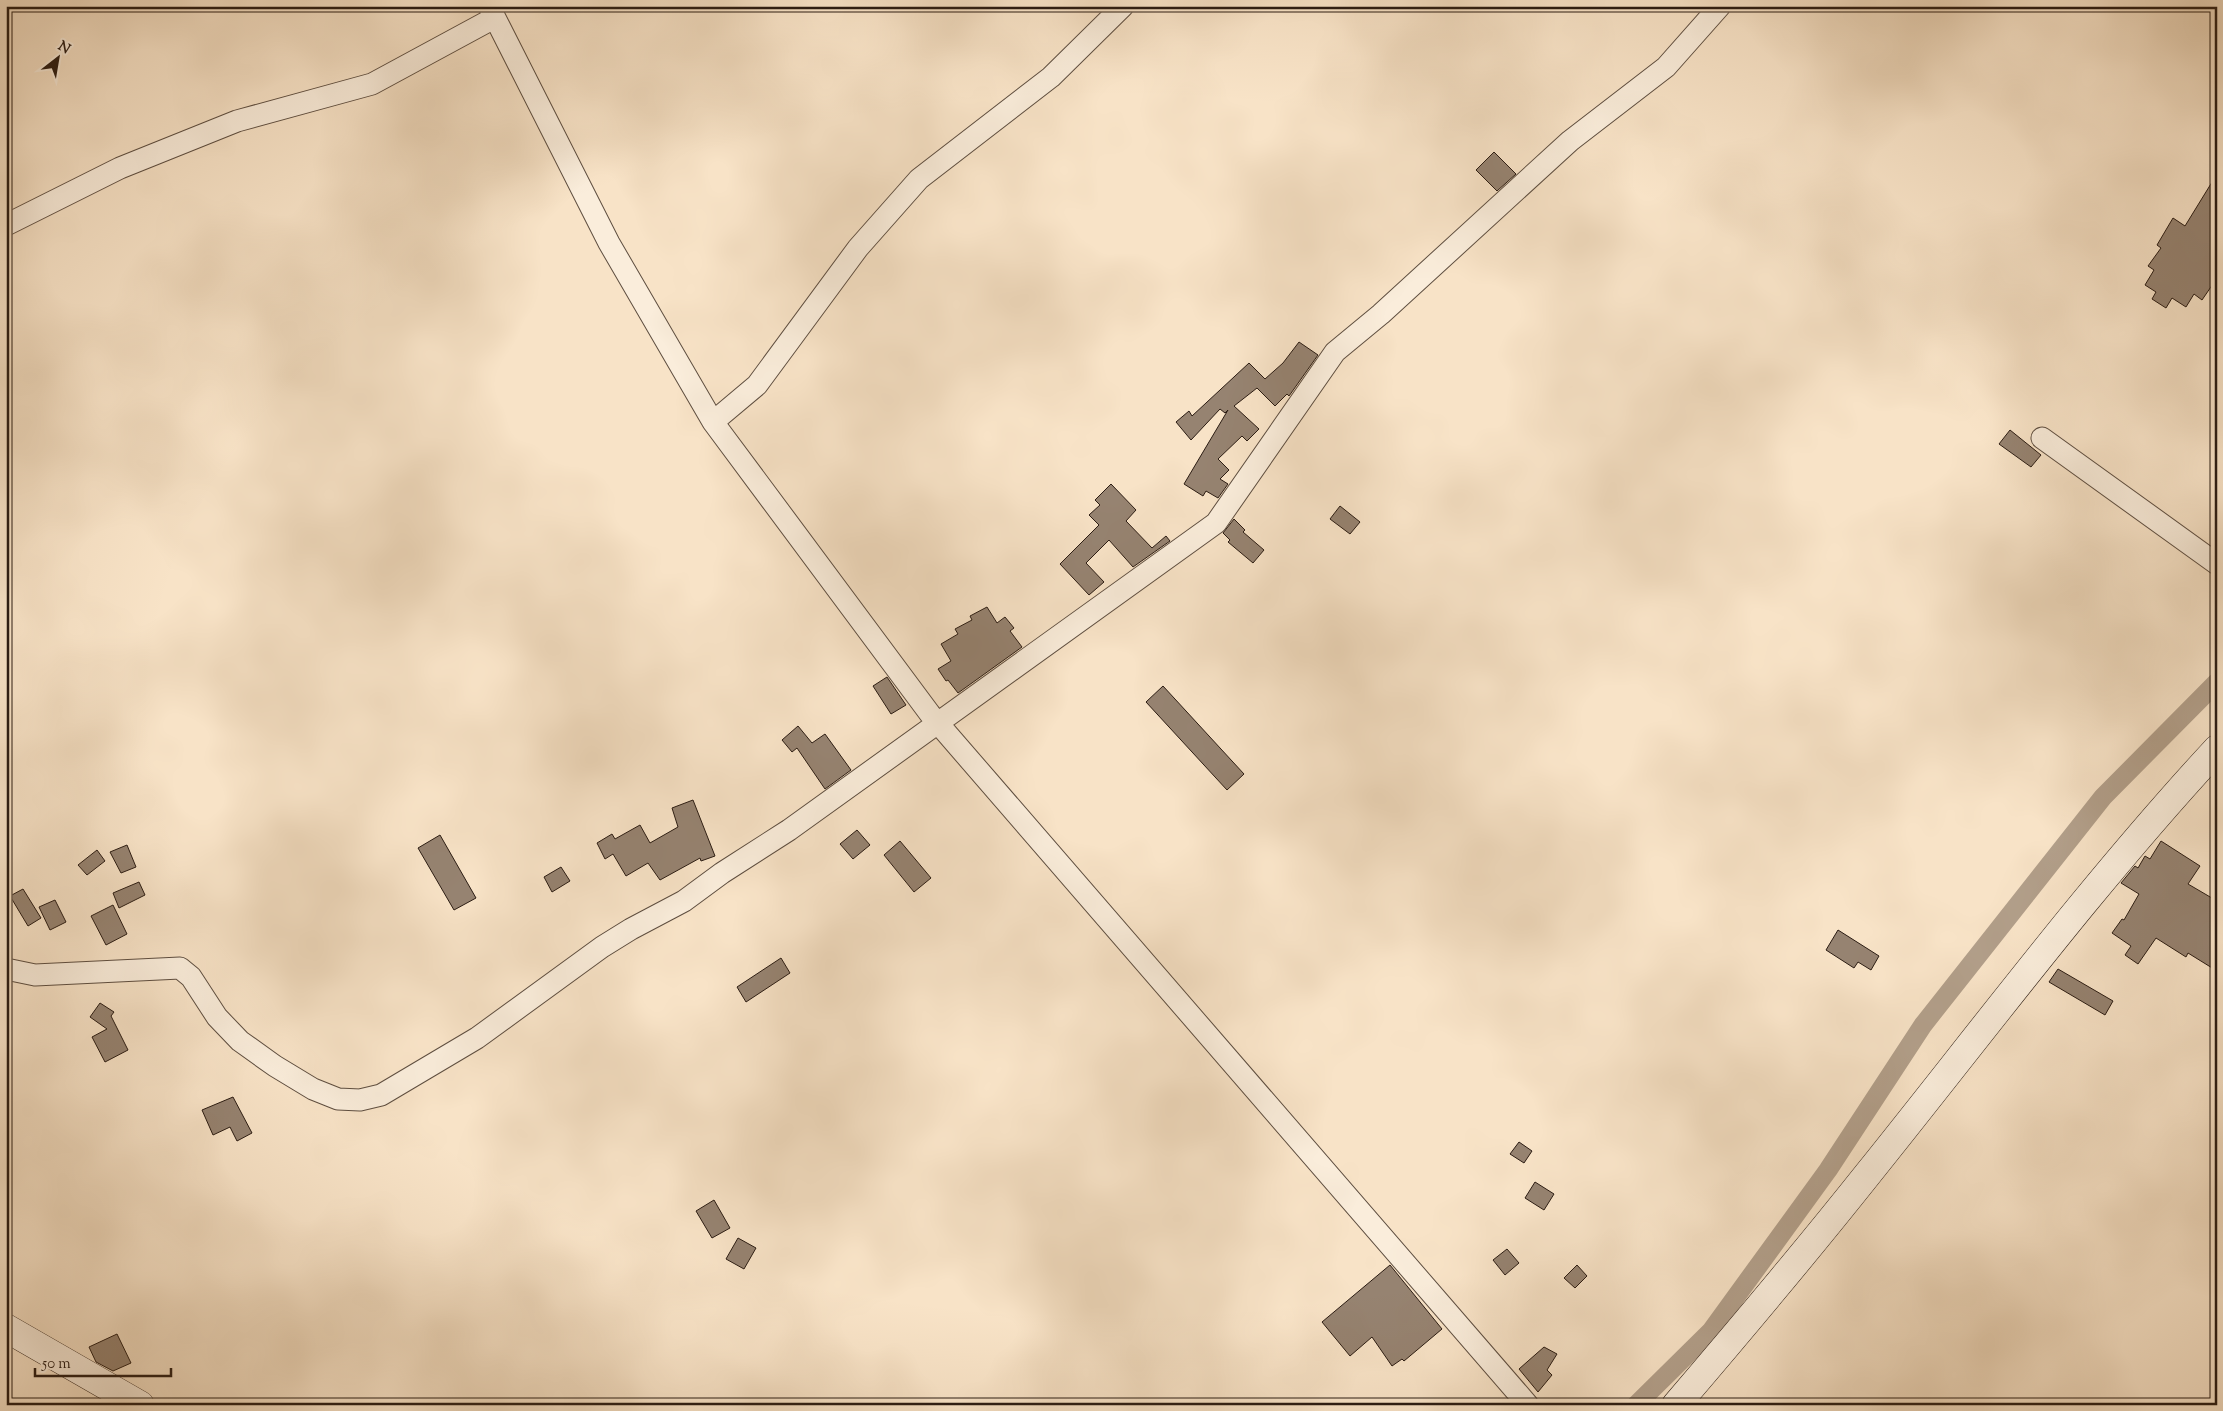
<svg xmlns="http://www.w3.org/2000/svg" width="2223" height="1411" viewBox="0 0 2223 1411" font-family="'Sorts Mill Goudy',serif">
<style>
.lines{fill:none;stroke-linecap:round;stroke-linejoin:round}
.canal{stroke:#b29f8a;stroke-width:19}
.building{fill:#968371;stroke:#2b1c13}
.minor-casing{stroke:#5e4e40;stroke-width:23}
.secondary-casing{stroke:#2b1c13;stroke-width:29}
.minor{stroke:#faeddb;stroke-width:21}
.secondary{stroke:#faeddb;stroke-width:28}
</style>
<rect width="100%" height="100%" fill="#f8e3c7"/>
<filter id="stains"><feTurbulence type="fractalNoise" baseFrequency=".004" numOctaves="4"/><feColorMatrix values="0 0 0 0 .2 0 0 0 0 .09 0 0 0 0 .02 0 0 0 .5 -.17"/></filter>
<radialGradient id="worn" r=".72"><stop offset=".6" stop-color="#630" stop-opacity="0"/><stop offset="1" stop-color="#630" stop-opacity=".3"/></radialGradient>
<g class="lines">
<!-- canal -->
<path class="canal" d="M1636 1405 1711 1331 1828 1170 1923 1025 2103 797 2217 682"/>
</g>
<!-- building -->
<path class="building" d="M1494 152 1516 174 1497 191 1476 170Z
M2217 174V278L2202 300 2194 294 2186 307 2172 298 2166 308 2152 299 2156 292 2145 285 2154 270 2148 266 2161 248 2157 245 2173 218 2185 226Z
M1299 342 1318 355 1289 396 1287 394 1275 406 1257 388 1234 406 1259 429 1247 441 1242 436 1218 459 1229 470 1220 479 1228 484 1218 498 1206 491 1203 496 1184 484 1228 410 1225 413 1220 409 1191 440 1176 422 1189 411 1192 416 1249 363 1265 379 1283 363Z
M2010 430 2041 455 2031 467 1999 444Z
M1111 484 1136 510 1126 521 1152 548 1166 536 1170 541 1133 567 1109 540 1086 563 1104 582 1089 595 1060 564 1099 525 1089 515 1100 505 1095 500Z
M1340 506 1360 522 1350 534 1330 519Z
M1234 519 1245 530 1243 532 1264 550 1253 563 1228 542 1230 540 1223 533Z
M987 607 997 623 1005 617 1014 628 1010 631 1022 647 958 693 948 680 946 681 938 669 951 661 941 644 958 634 955 629 972 620 970 616Z
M887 677 906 705 891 714 873 686Z
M1163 686 1244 774 1227 790 1146 702Z
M798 726 812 743 825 734 851 770 825 789 797 748 792 752 782 740Z
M693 800 715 856 701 861 700 858 660 880 648 863 626 876 613 854 605 859 597 843 612 834 615 839 640 825 650 843 678 827 672 808Z
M857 830 870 845 853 859 840 844Z
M440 835 476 898 454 910 418 848Z
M900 841 931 878 914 892 884 855Z
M2161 841 2200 866 2188 884 2217 901V971L2188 953 2186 957 2156 938 2138 964 2125 955 2131 946 2112 933 2122 919 2124 920 2139 894 2121 883 2135 866 2138 868 2145 856 2150 859Z
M127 845 136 867 121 873 110 852Z
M97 850 105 861 87 875 78 865Z
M561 867 570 881 552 892 544 877Z
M139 882 145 895 119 908 113 893Z
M23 889 41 918 28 926 10 896Z
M55 900 66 922 50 930 39 907Z
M113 905 127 934 106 945 91 916Z
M1838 930 1879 956 1871 970 1858 962 1854 968 1826 950Z
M781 958 790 973 746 1002 737 987Z
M2058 969 2113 1001 2105 1015 2049 982Z
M100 1003 114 1012 111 1016 128 1050 105 1062 92 1037 107 1029 90 1017Z
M233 1097 252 1133 237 1141 230 1127 213 1135 202 1110Z
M1519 1142 1532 1151 1524 1163 1510 1154Z
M1535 1182 1554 1194 1544 1210 1525 1198Z
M714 1200 730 1228 712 1238 696 1211Z
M738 1238 756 1248 744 1269 726 1259Z
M1507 1249 1519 1263 1505 1275 1493 1260Z
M1390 1265 1442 1329 1404 1361 1402 1359 1392 1366 1372 1337 1350 1356 1322 1322Z
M1577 1265 1587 1276 1575 1288 1564 1278Z
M117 1334 131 1363 113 1371 96 1362 89 1347Z
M1544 1347 1557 1354 1547 1370 1552 1375 1538 1392 1519 1369Z"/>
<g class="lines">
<defs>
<path id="minor" d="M489 6 609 243 713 422 930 714 1528 1405
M6 225 120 168 237 121 372 84 494 18
M713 422 757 385 858 248 919 179 1051 77 1123 6
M2042 438 2217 564
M6 969 35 975 180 968 191 977 217 1017 240 1041 275 1066 313 1089 338 1099 360 1100 381 1095 477 1038 602 947 631 929 684 901 722 873 789 830 1216 523 1335 352 1381 314 1570 141 1666 67 1720 6"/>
<path id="secondary" d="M6 1328 140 1405
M1676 1405C1741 1329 1805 1253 1867 1175 1982 1032 2092 884 2217 749"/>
</defs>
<!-- minor casing -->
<use href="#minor" class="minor-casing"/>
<!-- secondary casing -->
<use href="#secondary" class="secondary-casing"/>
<!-- minor -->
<use href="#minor" class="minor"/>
<!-- secondary -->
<use href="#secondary" class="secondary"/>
</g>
<!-- margin -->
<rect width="2223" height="1411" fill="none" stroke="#f8e3c7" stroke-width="25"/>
<rect x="8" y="8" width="2208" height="1396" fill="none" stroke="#2b1c13" stroke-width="2.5"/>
<rect x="12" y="12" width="2198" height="1386" fill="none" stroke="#2b1c13"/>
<!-- north arrow -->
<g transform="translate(58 58) rotate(31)" stroke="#faeddb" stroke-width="4" paint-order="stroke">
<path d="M0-4L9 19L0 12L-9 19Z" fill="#2b1c13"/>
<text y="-8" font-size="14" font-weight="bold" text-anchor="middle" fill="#2b1c13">N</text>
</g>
<!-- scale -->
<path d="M35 1368v8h136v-8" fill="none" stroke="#2b1c13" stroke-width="2.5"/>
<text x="42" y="1368" font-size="15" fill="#2b1c13" stroke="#faeddb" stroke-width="4" paint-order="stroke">50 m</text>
<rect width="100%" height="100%" filter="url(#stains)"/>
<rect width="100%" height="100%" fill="url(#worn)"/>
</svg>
